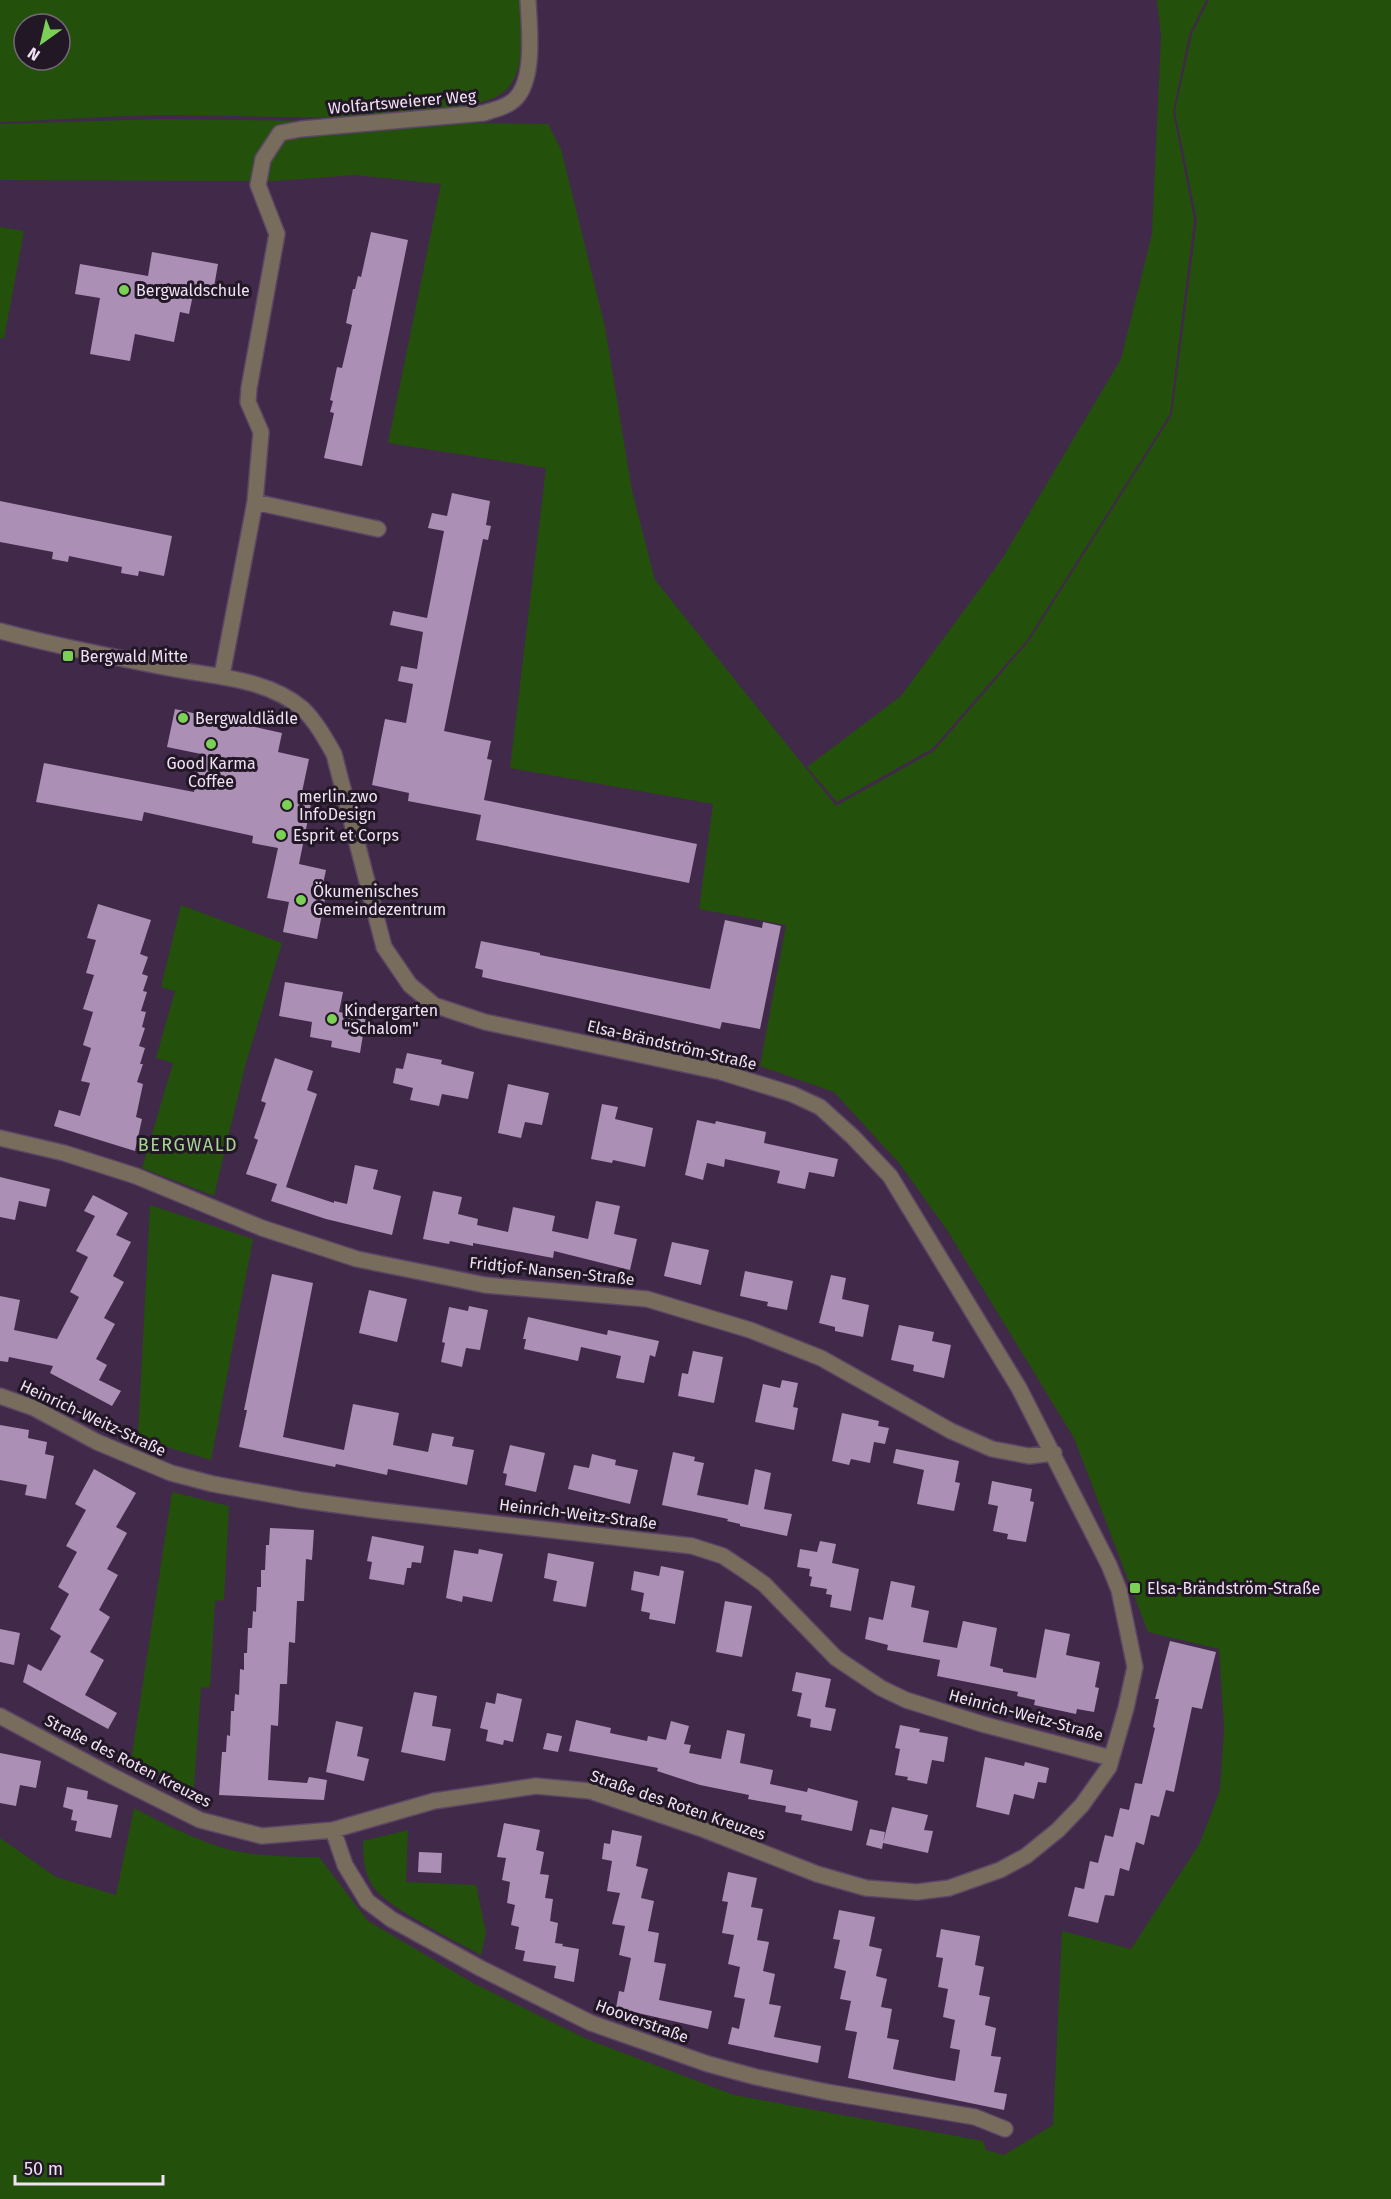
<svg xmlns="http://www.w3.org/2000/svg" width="1391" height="2199" viewBox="0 0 1391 2199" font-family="'Fira Sans',sans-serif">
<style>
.green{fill:#23510b;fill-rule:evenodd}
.building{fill:#ab8fb5}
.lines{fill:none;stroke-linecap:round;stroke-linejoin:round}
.minor-casing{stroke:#5d4665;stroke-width:18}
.minor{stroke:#786c5c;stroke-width:15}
.poi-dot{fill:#7bd156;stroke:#221725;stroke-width:2}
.labels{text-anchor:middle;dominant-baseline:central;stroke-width:6;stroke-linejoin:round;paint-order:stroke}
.street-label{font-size:16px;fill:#f0e1f5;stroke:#221725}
.poi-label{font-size:16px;fill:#f0e1f5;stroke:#221725;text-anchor:start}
.neighbourhood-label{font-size:18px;letter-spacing:1.5px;fill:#a6d595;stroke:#221725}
</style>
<rect width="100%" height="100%" fill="#412949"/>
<!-- green -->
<path class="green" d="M0 0H520C520 28 528 70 505 91 492 102 470 105 453 108 357 125 256 114 159 115 106 116 53 120 0 122ZM24 24H60V60H24Z
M1157 0H1206L1189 35 1173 112 1194 219 1170 414 1027 640 933 748 837 802 807 767 901 696 1002 559 1121 359 1152 234 1161 36Z
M1209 0H1391V2199H0V1838L56 1877 116 1895 134 1808C160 1822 198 1841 227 1849 252 1856 292 1857 319 1857L368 1921 473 1983 589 2040 734 2095 983 2141 986 2150 1004 2155 1053 2125 1062 1931 1131 1949 1200 1843 1220 1790 1224 1729 1219 1649 1148 1632 1074 1438 947 1230 899 1163 834 1092 760 1066 786 925 699 909 713 804 510 768 546 468 388 443 441 184 355 175 275 181 0 180V124L160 119 548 124 561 149 605 327 632 491 655 580 836 806 934 751 1029 641 1172 415 1197 220 1175 111 1192 34Z
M0 227 24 231 4 339 0 338Z
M181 905 282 943 246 1063 214 1196 142 1168 173 1063 156 1058 175 991 161 987Z
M150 1205 253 1239 211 1460 173 1449 138 1434Z
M172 1492 229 1506 224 1600 215 1601 210 1687 201 1688 194 1788 131 1761Z
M408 1830 406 1882 476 1885 486 1933 481 1955C457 1942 384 1906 372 1885 364 1872 363 1856 363 1841Z"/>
<!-- building -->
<path class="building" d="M371 232 408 240 362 466 324 458 334 413 330 412 333 401 330 400 337 367 342 368 352 325 346 323 353 289H355L358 276 361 277Z
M152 252 218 264 213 293 194 290 189 314 180 312 174 342 135 334 130 361 90 354 100 298 75 294 80 264 148 276Z
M452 493 490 501 486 525 491 526 488 540 483 539 444 731 491 741 487 759 492 760 484 800 697 844 689 883 476 840 481 815 408 801 409 793 372 785 385 719 406 723 413 684 398 681 401 666 417 669 423 632 390 625 393 611 427 618 444 531 428 528 432 513 447 516Z
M0 501 172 536 164 576 139 571 138 576 121 573 122 567 69 556 68 562 52 559 53 552 0 542Z
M175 709 282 733 278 752 309 759 302 792 313 794 299 864 326 870 321 893 326 894 317 939 283 932 289 902 267 898 278 848 252 843 253 836 144 812 142 821 36 802 44 763 194 792 201 754 167 747Z
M98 904 151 920 140 954 148 957 142 974 148 976 143 991 147 992 141 1011 146 1012 142 1027 145 1028 139 1046 145 1048 140 1064H143L137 1082 143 1084 136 1117 142 1119 135 1151 54 1126 59 1110 80 1116 90 1083 81 1081 91 1048 83 1045 93 1012 83 1009 94 975 86 973 96 940 87 938Z
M725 920 762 928 763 922 781 926 760 1029 722 1022 720 1029 504 982 482 977 483 970 475 968 481 941 540 953V955L710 989Z
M285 982 343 992 339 1012 366 1017 360 1053 331 1047 332 1041 310 1037 312 1022 279 1016Z
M407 1053 442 1060 441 1064 474 1072 468 1099 442 1094 439 1106 410 1100 413 1088 393 1083 396 1068 403 1069Z
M275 1058 313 1071 307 1090 317 1094 286 1187 246 1174 258 1140 254 1138 266 1103 261 1101Z
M508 1084 549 1093 542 1125 525 1122 521 1138 498 1133Z
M602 1104 618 1107 615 1119 653 1128 645 1167 613 1160 612 1163 591 1159Z
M697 1120 715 1124 716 1121 766 1132 764 1143 838 1159 834 1177 809 1172 805 1189 777 1183 780 1171 725 1159 724 1167 707 1163 703 1180 685 1175Z
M355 1165 378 1170 373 1189 401 1196 392 1235 326 1219 271 1201 277 1184 334 1203V1201L347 1204Z
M0 1177 50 1189 46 1207 19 1201 15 1220 0 1217Z
M433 1191 462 1197 458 1214 478 1219 477 1225 508 1232 513 1207 555 1216 552 1231 588 1239 596 1201 620 1206 614 1234 637 1239 630 1270 554 1251 553 1258 473 1243V1246L450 1241 449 1244 423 1239Z
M93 1195 128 1213 116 1235 131 1242 113 1276 124 1282 104 1318 115 1324 96 1359 107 1365 99 1380 121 1391 112 1406 50 1373 53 1366 9 1357 8 1362 0 1361V1296L20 1300 14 1330 57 1339 79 1297 70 1292 88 1257 76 1251 95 1216 84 1211Z
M672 1242 709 1250 701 1285 664 1276Z
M745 1271 793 1281 787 1310 767 1306 768 1302 740 1296Z
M272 1274 313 1283 283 1437 344 1450 353 1404 399 1413 393 1445 428 1452 432 1433 454 1437 452 1446 474 1450 467 1485 388 1469 387 1475 336 1464 335 1467 239 1447 247 1410H244Z
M831 1275 846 1278 842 1299 869 1305 863 1337 835 1331V1327L819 1323Z
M369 1290 407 1299 397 1342 359 1333Z
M469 1306 488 1310 480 1350 466 1348 462 1367 441 1362 445 1343 442 1342 449 1307 468 1311Z
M528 1317 607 1335 608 1330 659 1341 655 1357 650 1355 644 1383 616 1378 621 1356 581 1347 578 1361 524 1349 526 1339H523Z
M899 1325 934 1332 932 1341 951 1345 944 1378 913 1371 914 1365 891 1360Z
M693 1351 723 1357 714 1403 678 1396 682 1373 688 1374Z
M782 1380 798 1383 793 1407 798 1408 794 1430 755 1422 763 1384 780 1388Z
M842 1413 879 1421 878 1426 889 1428 885 1444 874 1442 870 1463 851 1459 849 1465 832 1461Z
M0 1425 29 1430 28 1438 47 1442 45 1454 54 1456 46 1499 25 1495 27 1485 0 1480Z
M510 1445 545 1453 536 1492 505 1485 507 1474 503 1473Z
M896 1449 959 1461 955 1482 960 1483 954 1511 917 1504 924 1470 893 1463Z
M673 1452 695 1457 694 1461 704 1463 697 1495 748 1505 755 1469 771 1473 764 1509 792 1514 787 1536 740 1526V1524L727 1521 728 1519 662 1505Z
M592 1454 616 1460 615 1465 638 1470 630 1504 568 1489 574 1465 589 1468Z
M94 1469 136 1493 116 1527 127 1533 107 1569 118 1575 99 1610 110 1617 90 1652 104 1660 85 1695 117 1713 108 1729 23 1682 28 1664 41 1671 61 1636 50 1629 69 1594 58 1587 77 1552 66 1546 86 1510 75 1504Z
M992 1481 1032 1489 1030 1501 1034 1502 1026 1542 1007 1539 1008 1534 993 1531 998 1506 988 1504Z
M270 1528 314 1530 312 1560 306 1559 304 1601H297L295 1643 289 1642 287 1684H280L278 1726 271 1725 268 1780 307 1783 309 1777 327 1780 324 1800 219 1795 222 1752H226L227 1735 230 1736 231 1711H234L235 1694 239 1695 240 1669 244 1670V1653H247L248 1628H252L253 1611 256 1612 257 1587H261V1570H265L266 1545H269Z
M372 1536 424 1546 421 1563 412 1562 411 1568H407L404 1585 369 1579 372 1562 367 1561Z
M820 1541 836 1544 832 1563 859 1569 851 1611 830 1607 832 1595 826 1594 827 1589 810 1586 812 1577 809 1576 810 1569 797 1567 800 1549 817 1552Z
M479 1549 503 1554 492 1602 463 1596 462 1602 446 1598 454 1550 478 1554Z
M548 1553 594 1562 586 1607 553 1601 557 1581 544 1578Z
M661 1566 684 1571 675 1624 649 1619 650 1613 641 1611 644 1593 631 1590 634 1571 659 1576Z
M891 1581 915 1586 911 1607 929 1611 923 1642 957 1648 963 1621 997 1628 990 1666 1003 1669V1672L1036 1678 1045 1629 1070 1634 1066 1655 1100 1662 1095 1687 1099 1688 1094 1712 1077 1709 1076 1714 1034 1705 1035 1700 1017 1696 1018 1692 937 1676 940 1660 887 1650 888 1645 865 1639 869 1617 883 1620Z
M725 1601 752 1606 742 1657 716 1652Z
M0 1629 20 1633 14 1665 0 1662Z
M1170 1641 1216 1652 1202 1709 1192 1707 1174 1792 1166 1790 1159 1817 1151 1815 1144 1845 1136 1842 1129 1871 1120 1868 1114 1896 1105 1895 1098 1923 1068 1916 1075 1887 1084 1889 1090 1861 1098 1863 1105 1835 1113 1837 1120 1808 1129 1810 1135 1783 1142 1784 1155 1728 1153 1727 1159 1699H1155Z
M796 1672 831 1679 825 1707 836 1709 831 1731 810 1727 811 1719 797 1716 802 1693 792 1691Z
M414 1692 437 1696 432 1726 451 1729 445 1761 401 1752Z
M497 1693 522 1699 513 1742 504 1740 503 1745 486 1741 488 1730 480 1728 486 1702 495 1704Z
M576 1720 611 1728 610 1733 647 1741 648 1736 666 1740 671 1721 689 1726 684 1744 691 1745 689 1753 721 1759 727 1730 745 1734 740 1763 773 1770 770 1784 807 1792 808 1788 858 1801 852 1831 801 1820 802 1815 785 1812 786 1806 748 1799 749 1795 700 1785 657 1771 658 1768 569 1751Z
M336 1721 363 1727 357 1756 369 1759 364 1781 326 1772Z
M900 1725 920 1729 919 1732 948 1737 944 1762 932 1760 927 1784 907 1780 908 1777 895 1775 900 1749 895 1748Z
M547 1733 562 1736 558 1752 543 1749Z
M0 1753 41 1761 36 1788 20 1785 16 1806 0 1803Z
M985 1757 1024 1766 1025 1762 1049 1768 1046 1783 1038 1782 1034 1799 1014 1794 1009 1815 976 1807Z
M67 1787 88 1791 87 1799 118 1805 111 1838 75 1831 77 1821 71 1820 73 1810 63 1807Z
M892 1807 928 1815 924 1830 933 1831 928 1853 883 1843Z
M504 1823 540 1830 536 1850 544 1852 540 1874 549 1875 545 1898 553 1899 550 1921 558 1923 555 1943 563 1944 562 1946 579 1949 574 1982 554 1978 556 1966 523 1961 525 1951 515 1949 519 1927 511 1925 515 1905 507 1903 510 1882 502 1880 506 1858 497 1857Z
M870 1829 885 1832 882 1849 866 1845Z
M612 1830 642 1836 636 1866 648 1869 641 1898 654 1901 648 1931 659 1933 654 1962 666 1964 659 2000 712 2011 708 2029 616 2008 619 1991 624 1992 631 1958 619 1955 625 1926 612 1924 620 1893 607 1891 612 1861 602 1859 604 1843 610 1844Z
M419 1852 442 1853 441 1873 418 1872Z
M728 1872 757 1878 751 1907 763 1909 757 1940 769 1942 763 1971 775 1974 769 2004 781 2006 774 2037 821 2046 818 2063 728 2044 732 2027 739 2029 745 1999 734 1997 740 1967 728 1964 734 1935 722 1933 728 1902 722 1901Z
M839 1910 875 1917 869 1946 882 1949 876 1976 887 1979 881 2007 892 2009 887 2038 899 2040 893 2069 938 2078 955 2081 960 2050 950 2048 955 2020 943 2017 948 1989 938 1987 943 1958 936 1957 941 1929 980 1936 975 1965 984 1967 979 1995 990 1997 985 2025 996 2028 991 2056 1001 2057 994 2092 1007 2094 1004 2110 848 2078 857 2032 845 2030 851 2001 840 1999 846 1971 834 1968 840 1940 833 1939Z"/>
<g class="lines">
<defs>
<path id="minor" d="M255 502 378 529
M0 631C55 646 113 657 169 668 214 677 267 678 303 709 316 722 325 738 334 754L384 947 410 985 434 1005 485 1022 721 1072 792 1094 820 1107 853 1137 890 1176 1019 1388 1109 1565 1119 1590 1135 1667 1126 1708 1109 1767 1082 1805 1058 1830 1026 1856 1000 1870 949 1888 917 1892 866 1888 817 1874 705 1830 590 1791 536 1786 434 1801 333 1830 262 1836 200 1820 112 1776 0 1716
M222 675 255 502 261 432 248 402 249 388 277 234 258 185 263 159 280 133 301 129 484 113C492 110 503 108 510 103 537 87 529 26 528 0
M0 1138 64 1153 136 1176 262 1228 357 1259 485 1285 647 1299 750 1330 821 1358 951 1431 992 1449 1029 1456 1054 1453
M0 1396 34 1408 97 1442 171 1473 213 1484 301 1500 374 1510 692 1546 723 1556 744 1570 764 1584 836 1658 881 1688 906 1700 982 1724 1111 1758
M333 1830 345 1865 367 1901 391 1919 480 1968 591 2023 708 2064 756 2077 827 2092 975 2117 1005 2129"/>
</defs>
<!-- minor casing -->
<use href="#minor" class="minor-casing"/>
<!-- minor -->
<use href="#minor" class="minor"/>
</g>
<!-- markers -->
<g class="poi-dot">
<circle cx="124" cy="290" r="6"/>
<rect x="62" y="650" width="12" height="12" rx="3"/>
<circle cx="183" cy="718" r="6"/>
<circle cx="211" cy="744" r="6"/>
<circle cx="287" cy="805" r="6"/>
<circle cx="281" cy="835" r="6"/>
<circle cx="301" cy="900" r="6"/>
<circle cx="332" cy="1019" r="6"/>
<rect x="1129" y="1582" width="12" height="12" rx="3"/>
</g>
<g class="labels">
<!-- street labels -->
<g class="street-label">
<text transform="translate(402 102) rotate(-5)">Wolfartsweierer Weg</text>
<text transform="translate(672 1045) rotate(13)">Elsa-Brändström-Straße</text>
<text transform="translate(552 1271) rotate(6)">Fridtjof-Nansen-Straße</text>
<text transform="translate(93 1418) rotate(25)">Heinrich-Weitz-Straße</text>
<text transform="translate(578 1514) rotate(7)">Heinrich-Weitz-Straße</text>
<text transform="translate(1026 1715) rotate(15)">Heinrich-Weitz-Straße</text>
<text transform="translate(128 1761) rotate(27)">Straße des Roten Kreuzes</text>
<text transform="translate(678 1805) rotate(19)">Straße des Roten Kreuzes</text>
<text transform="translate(642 2021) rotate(20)">Hooverstraße</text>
</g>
<!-- poi labels -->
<g class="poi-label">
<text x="136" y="290">Bergwaldschule</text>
<text x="80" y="656">Bergwald Mitte</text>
<text x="195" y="718">Bergwaldlädle</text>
<text x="211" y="763" text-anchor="middle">Good Karma<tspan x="211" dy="18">Coffee</tspan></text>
<text x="299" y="796">merlin.zwo<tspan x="299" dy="18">InfoDesign</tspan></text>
<text x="293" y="835">Esprit et Corps</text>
<text x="313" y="891">Ökumenisches<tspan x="313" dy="18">Gemeindezentrum</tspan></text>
<text x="344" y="1010">Kindergarten<tspan x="344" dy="18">"Schalom"</tspan></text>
<text x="1147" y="1588">Elsa-Brändström-Straße</text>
</g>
<!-- neighbourhood labels -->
<g class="neighbourhood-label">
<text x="188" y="1145">BERGWALD</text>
</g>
</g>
<!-- north arrow -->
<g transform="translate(42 42) rotate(214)"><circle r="28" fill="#221725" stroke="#746878" stroke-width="1.5"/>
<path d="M0-4.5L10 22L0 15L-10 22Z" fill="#7bd156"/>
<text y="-9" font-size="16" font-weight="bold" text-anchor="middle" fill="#f0e1f5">N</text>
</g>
<!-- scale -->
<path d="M15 2175v9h148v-9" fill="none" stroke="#f0e1f5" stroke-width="3"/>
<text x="24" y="2175" font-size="18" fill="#f0e1f5" stroke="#221725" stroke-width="4.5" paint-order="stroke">50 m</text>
</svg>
